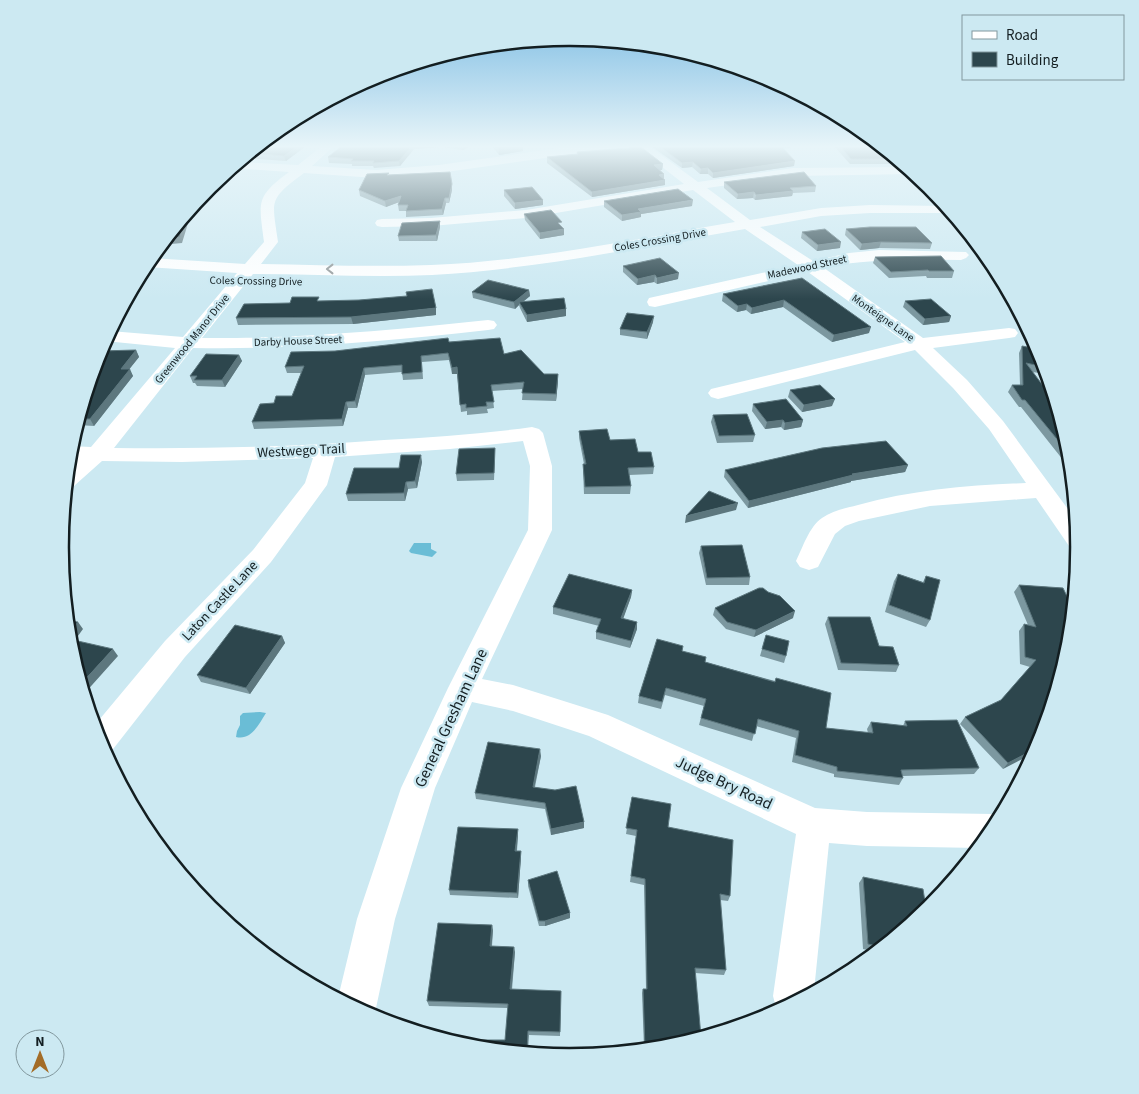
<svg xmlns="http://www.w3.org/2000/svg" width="1139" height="1094" viewBox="0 0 1139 1094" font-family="'Source Sans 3',sans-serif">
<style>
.water{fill:#6abdd6}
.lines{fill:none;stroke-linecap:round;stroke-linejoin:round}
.minor{fill:#fff;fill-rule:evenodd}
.wall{fill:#7c98a0}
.shaded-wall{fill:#5d777e}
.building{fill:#2d464d;stroke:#5d777e}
.oneway{stroke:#959a9b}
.labels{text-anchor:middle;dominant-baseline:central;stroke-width:5;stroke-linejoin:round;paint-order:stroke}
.far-street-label{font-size:11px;fill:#131e21;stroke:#cce9f2}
.street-label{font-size:14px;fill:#131e21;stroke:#cce9f2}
.near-street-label{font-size:16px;fill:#131e21;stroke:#cce9f2}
.rim{fill:none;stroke:#131e21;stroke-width:2.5}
</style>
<rect width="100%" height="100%" fill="#cce9f2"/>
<!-- water -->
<path class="water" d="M414 543H431V549L437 552 432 557 411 553 409 551Z
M260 712 266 713C259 724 251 741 236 737L237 731 240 725V716L243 713Z"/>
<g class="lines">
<!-- minor -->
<path class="minor" d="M322 146H334L312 166 376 170 439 165 559 148 599 146H649L698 182 793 168 906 167 914 174 793 176 707 188 750 220 821 208 870 205 945 206 952 213H870L821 216 760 227 813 261 849 253 879 250 966 252 969 255 966 258 961 260C914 260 869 258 824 268L923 338 1009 328 1015 329 1018 333 1015 337 1009 338 933 348 967 380 1003 421 1076 520 1079 548 1069 546 1036 498 930 506 859 521 845 526 835 534 818 567 809 570 800 567 796 561C803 547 809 527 822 518 832 511 846 508 858 505 912 490 969 485 1026 483L989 429 953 388 915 350 718 399 711 397 708 393 711 389 905 342 808 272 655 307 649 306 647 302 649 298 798 265 745 229C641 247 537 269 432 275 373 278 313 274 253 274L202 338C298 339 393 330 488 320L494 321 497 325 494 329 488 330C390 341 292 350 193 348L114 448C204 449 294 447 384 440 433 437 483 434 532 427L539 429 543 433 552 466V530L482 679 513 685 608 715 815 808 867 812 993 814 1000 817 993 830 979 848 867 846 829 843 814 991 777 1011 773 996 796 834 589 736 513 711 472 702 435 788 395 919 376 1008 373 1017 338 998 357 919 401 788 448 688 528 530 530 466 523 441 450 449 335 457 327 485 271 562 185 657 110 753 106 755 99 742 94 726 165 641 253 550 305 483 313 458 182 462 102 461 74 486 66 488 68 467 77 460H69L70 446 91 447 175 348 105 341 110 331 183 337 237 273 147 267 145 266 151 258 245 264 264 242C259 202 255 197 289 172L232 168 240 162 298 165ZM639 149 684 184 526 210 431 218 382 219 377 220 375 223 377 226 382 227 431 226 526 218 693 190 735 222C635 239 533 261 431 265 375 267 317 265 261 264L278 242C272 199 268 200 304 173L376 178 439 173 559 156Z"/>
</g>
<!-- wall -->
<path class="wall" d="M259 146H306L286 161 245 158Z
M342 146H471L463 150 441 147 414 149 400 166 374 168 373 166H352V164L329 163 328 157Z
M492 146H523V151L499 155Z
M651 146H791V148L783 149 794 166 713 178 708 174H700L692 167 682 168Z
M834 146H880L902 164H850Z
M577 152 663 164 662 170H659L664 179 665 180V185L592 197 547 163V157L577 154Z
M389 175 452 190 449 203H446L443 215 406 217V211H399L398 205 399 202 386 207 360 196 359 190Z
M724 182 816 186 815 192 793 193 792 196 755 200 753 198 737 199 724 188Z
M504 190 543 205 515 209 504 196Z
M604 201 692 206 641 214V217L622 221 604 207Z
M524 214 562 227 564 229V235L540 239 525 220Z
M440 221V227L437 241H399L398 236Z
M846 229 932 243 930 249 879 248 860 250 845 235Z
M802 232 840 248 817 251 801 238Z
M875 257 954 271 952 278H927L926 276 889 278 873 263Z
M623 266 678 279 657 284 654 282 637 285 623 272Z
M802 278 869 333 832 342 783 307 751 314 746 310 737 312 722 301 723 294Z
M529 290 530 296 523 302 566 309V316L527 322 520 308 519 305 515 309 473 298 472 292Z
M320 301 436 315 353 324 238 325 236 318 290 303Z
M905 301 951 316 949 322 923 325 903 307Z
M653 322 647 339 620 335V329Z
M449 342 504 354 544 374H558V381L556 401 522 400 523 389 492 391 494 408 487 409 488 413 467 415V411L461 412 457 374H452L449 360 422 362 423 379 403 380 402 372 365 375 357 408H348L343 426 254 429 252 422 274 403 292 396 301 373H287L285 367 335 351Z
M1022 346 1040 352 1047 374 1032 372 1069 448 1071 470 1021 407H1019L1008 392 1012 385H1020L1019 353Z
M136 350 139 357 129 369 133 376 94 426 77 425 100 351Z
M239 355 242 361 225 387 197 386 195 383H193L190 376Z
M790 390 832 406 802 412 788 397Z
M753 404 803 420 801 427 784 430 781 427 765 429 752 411Z
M713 415 755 435 753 442 717 443 711 422Z
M579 431 610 440 638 452 654 467 653 474 629 475 631 486 630 494H584L583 471V464H584L579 438Z
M495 448V455L494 480 457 481 456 474Z
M422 462 417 488 408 489 405 501H348L346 494 399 468Z
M908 465 905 472 851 481V482L748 508 724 477 725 470Z
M701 546 750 577 749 585H706L699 553Z
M898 574 923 582 926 576 930 620 926 627 885 612 894 581Z
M1019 585 1063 588 1040 742 1003 769 960 724 965 717 1001 700 1030 667 1020 664 1019 631 1024 624 1028 625 1014 592Z
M632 590 631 597 623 618 637 629 630 648 596 639V632L599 626 553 614V607Z
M715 608 793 618 754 637 726 629 713 615Z
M828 617 879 646 899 665 896 672 838 670 825 624Z
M766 635 786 656 784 663 760 656Z
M282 636 285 643 250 694 201 682 197 675Z
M682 651 705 662 775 681 776 678 826 728 868 733 867 729 871 722 903 726 905 721 979 768 974 774 903 776V778L899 785 834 777V774L792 762 796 738 756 726 752 741 699 725 704 706 665 695 661 709 638 703 639 696Z
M541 756 535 787 584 828 551 835 545 809 476 799 475 793Z
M632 797 668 827 730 896 728 901 720 900 726 970 724 975 695 973 669 1047 644 1049 642 993 643 989H646L644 885 630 882 636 836 626 834Z
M518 835 517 851H521V857L518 898 450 895 449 890Z
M863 877 926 908H928L876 952 863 949 859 883Z
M528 880 570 918 545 926H539L528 886Z
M493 930 492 946 515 952 512 990 561 991 560 1036 529 1035 528 1052 470 1047 505 1040 508 1008 429 1006 427 1001Z"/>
<!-- shaded-wall -->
<path class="shaded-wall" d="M298 146H306L286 161 284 156Z
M412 146H441V147L414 149 400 166 399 161Z
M463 146H471L463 150Z
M523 146V151L499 155V149Z
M795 161 794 166 713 178V173Z
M693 162 692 167 682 168V163Z
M663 164 662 170H653L654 165Z
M708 168V174H700L701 169Z
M664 174V180L659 175Z
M665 180V185L592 197V192Z
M452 184V190L449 203V198Z
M793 191 792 196 755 200 756 195Z
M754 192 753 198 737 199 738 194Z
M401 196 402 201 386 207 385 201Z
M445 198 446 203 443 215 442 209Z
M543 200V205L515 209V203Z
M693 200 692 206 641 214V217L622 221V215L638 209Z
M187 215 189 220 182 243 161 245Z
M440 221V227L437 241 436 235Z
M564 229V235L540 239V233Z
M841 242 840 248 817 251 818 245Z
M881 242 879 248 860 250 862 244Z
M679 273 678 279 657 284V278Z
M655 275 654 282 637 285 638 279Z
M529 290 530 296 520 304 519 302V305L515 309 514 302Z
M784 300 783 307 751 314 752 308Z
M747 304 746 310 737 312 738 306Z
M436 308V315L353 324 351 317Z
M566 309V316L527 322V315Z
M654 316 653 322 647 339V332Z
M951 316 949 322 923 325 925 319Z
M871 327 869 333 832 342 834 335Z
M136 350 139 357 124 376 121 369Z
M239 355 242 361 225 387 222 380Z
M457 367V374H452V368Z
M364 368 365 375 357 408 355 401Z
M130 369 133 376 94 426 90 419Z
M558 374V381L556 401V394Z
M835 399 832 406 802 412 804 405Z
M346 402 348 408 343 426 342 419Z
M783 420 781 427 765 429 767 422Z
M803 420 801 427 784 430 785 423Z
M421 455 422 462 417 488 415 481Z
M908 465 905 472 851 481V482L748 508 749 501 852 474Z
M406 482 408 489 405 501 404 493Z
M738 503 736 510 685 523 686 516Z
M632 590 631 597 621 625V618Z
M795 611 793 618 754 637 756 630Z
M78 622 83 629 70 647 69 634Z
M637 622V629L630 648 631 641Z
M282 636 285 643 250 694 246 688Z
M113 649 118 656 84 694 81 684Z
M1037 748 1034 753 1003 769 1008 763Z
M540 749 541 756 533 793V787Z
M584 822V828L551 835V829Z
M518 829V835L516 857 515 851Z
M521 851V857L518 898 517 893Z
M570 913V918L545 926V921Z
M492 925 493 930 491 951 490 946Z
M514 947 515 952 511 994 510 989Z"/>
<!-- building -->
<path class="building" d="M259 146H298L284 156 250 153Z
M342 146H412L399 161 373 163 374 161H351L353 159 328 157Z
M496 146H523L499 149Z
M659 146H781L795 161 713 173 708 168 701 169 693 162 682 163Z
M840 146H880L896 159H851Z
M641 147 663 164 654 165 664 174 659 175 665 180 592 192 547 157 578 154 577 152Z
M450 172 452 184 449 198H445L442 209 406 211 408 205H398L401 196 385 201 359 190 367 174 389 173 387 175Z
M804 172 816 186 790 188 793 191 756 195 754 192 738 194 724 182Z
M532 187 543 200 515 203 504 190Z
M678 189 693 200 638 209 641 212 622 215 604 201Z
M551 210 562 222 558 223 564 229 540 233 524 214Z
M186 215 180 237 167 239Z
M440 221 436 235 398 236 402 223Z
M870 227H916L932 243 881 242 862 244 846 229Z
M825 229 841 242 818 245 802 232Z
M941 256 954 271H929L928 270 891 272 875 257Z
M660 258 679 273 657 278 655 275 638 279 623 266Z
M802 278 871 327 834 335 784 300 752 308 747 304 738 306 723 294Z
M488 280 529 290 514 302 472 292Z
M432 289 436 308 351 317 236 318 244 304 290 303 292 297H319L317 301 359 300 407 296 406 292Z
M564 298 566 309 527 315 519 302Z
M931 299 951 316 925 319 905 301Z
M627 313 654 316 647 332 620 329Z
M448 338 449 342 500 338 504 354 521 350 544 374H558L556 394 522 393 524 382 491 385 494 402H486L487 406 466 408V404L460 405 457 367 452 368 448 353 421 356 422 372 402 374V365L364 368 355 401 346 402 342 419 252 422 260 404 274 403 276 396H292L304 366 285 367 291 352 335 351Z
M1022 346 1039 349 1045 367 1026 363 1056 403 1069 448 1070 455 1025 400H1022L1012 385H1023Z
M136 350 121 369H130L90 419H79L100 351Z
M206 354 239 355 222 380H194L197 376H190Z
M820 385 835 399 804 405 790 390Z
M786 399 803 420 785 423 783 420 767 422 753 404Z
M747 414 755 435 719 436 713 415Z
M607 429 610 440 635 439 638 452H651L654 467 628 468 631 486 585 487 583 464H586L579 431Z
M886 441 908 465 852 474 853 475 749 501 725 470 822 448Z
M495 448 494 473 456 474 459 449Z
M401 455H421L415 481 406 482 404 493 346 494 354 468H399Z
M709 491 738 503 686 516Z
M742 545 750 577 707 578 701 546Z
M569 574 632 590 621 618 637 622 631 641 596 632 601 619 553 607Z
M898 574 924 583 926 576 940 580 930 620 889 605Z
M1019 585 1063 588 1072 607H1073L1069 647 1040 742 1037 748 1008 763 965 717 1001 700 1036 660 1025 657 1024 624 1036 627Z
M759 588H763L768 592 780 596 795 611 756 630 727 622 715 608Z
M828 617H870L879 646 893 647 899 665 841 663Z
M67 621 78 622 69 634Z
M235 625 282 636 246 688 197 675Z
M766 635 789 641 786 656 762 649Z
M69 639 113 649 81 684 70 646Z
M657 639 683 646 682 651 706 657 705 662 775 682 776 678 831 693 826 728 873 733 871 722 907 726 905 721 957 720 979 768 901 770 903 778 837 771V767L795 755 799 731 758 719 755 734 701 718 706 699 666 688 662 702 639 696Z
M488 742 540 749 533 787 555 790 576 786 584 822 551 829 545 803 475 793Z
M632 797 671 804 668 827 733 840 730 896 720 894 726 970 695 968 701 1037 669 1047 645 1049 643 989H647L645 879 631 876 637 830 626 828Z
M458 827 518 829 515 851H521L517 893 449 890Z
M557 871 570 913 545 921H539L528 880Z
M863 877 923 889 926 908H928L882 947 868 944Z
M438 923 492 925 490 946 514 947 510 989 561 991 560 1032 528 1031 527 1052 470 1047 447 1040H505L508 1004 427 1001Z"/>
<!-- one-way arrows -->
<defs><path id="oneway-chevron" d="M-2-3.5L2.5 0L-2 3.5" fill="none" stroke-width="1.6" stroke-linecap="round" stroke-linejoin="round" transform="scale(1.25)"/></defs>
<use class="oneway" href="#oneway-chevron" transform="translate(330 269) rotate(180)"/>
<!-- sky -->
<linearGradient id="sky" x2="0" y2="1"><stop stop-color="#75b8e1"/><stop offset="0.49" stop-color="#e8f5f9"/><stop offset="1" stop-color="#e8f5f9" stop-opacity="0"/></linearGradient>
<rect width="1139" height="299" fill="url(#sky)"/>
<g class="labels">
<!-- far-street labels -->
<g class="far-street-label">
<text transform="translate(660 240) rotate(-10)">Coles Crossing Drive</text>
<text transform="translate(807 267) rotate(-12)">Madewood Street</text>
<text transform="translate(256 281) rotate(1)">Coles Crossing Drive</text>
<text transform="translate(883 318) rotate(35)">Monteigne Lane</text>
<text transform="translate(192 339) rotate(-51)">Greenwood Manor Drive</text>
<text transform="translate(298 341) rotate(-2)">Darby House Street</text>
</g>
<!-- street labels -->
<g class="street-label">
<text transform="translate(301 451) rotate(-3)">Westwego Trail</text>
<text transform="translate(220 601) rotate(-47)">Laton Castle Lane</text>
</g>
<!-- near-street labels -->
<g class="near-street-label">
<text transform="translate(451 718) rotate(-65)">General Gresham Lane</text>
<text transform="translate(724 783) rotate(25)">Judge Bry Road</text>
</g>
</g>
<!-- crop -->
<path d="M0 0H1139V1094H0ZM569 46H570A500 500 0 0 1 1070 546V548A500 500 0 0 1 570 1048H569A500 500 0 0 1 69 548V546A500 500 0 0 1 569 46Z" fill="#cce9f2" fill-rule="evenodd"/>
<path class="rim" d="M569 46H570A500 500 0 0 1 1070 546V548A500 500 0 0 1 570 1048H569A500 500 0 0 1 69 548V546A500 500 0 0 1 569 46Z"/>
<!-- legend -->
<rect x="962" y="15" width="162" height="65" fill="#cce9f2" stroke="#82989e"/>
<rect x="972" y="31" width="25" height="8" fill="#ffffff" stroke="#82989e"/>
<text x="1006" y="40" font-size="15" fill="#131e21">Road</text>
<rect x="972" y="52" width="25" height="15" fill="#2d464d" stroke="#82989e"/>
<text x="1006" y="65" font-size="15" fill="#131e21">Building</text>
<!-- north arrow -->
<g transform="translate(40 1054)"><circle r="24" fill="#cce9f2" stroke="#82989e"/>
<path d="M0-4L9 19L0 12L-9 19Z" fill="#a36c27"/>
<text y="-8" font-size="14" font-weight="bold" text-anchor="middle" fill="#131e21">N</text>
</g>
</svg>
